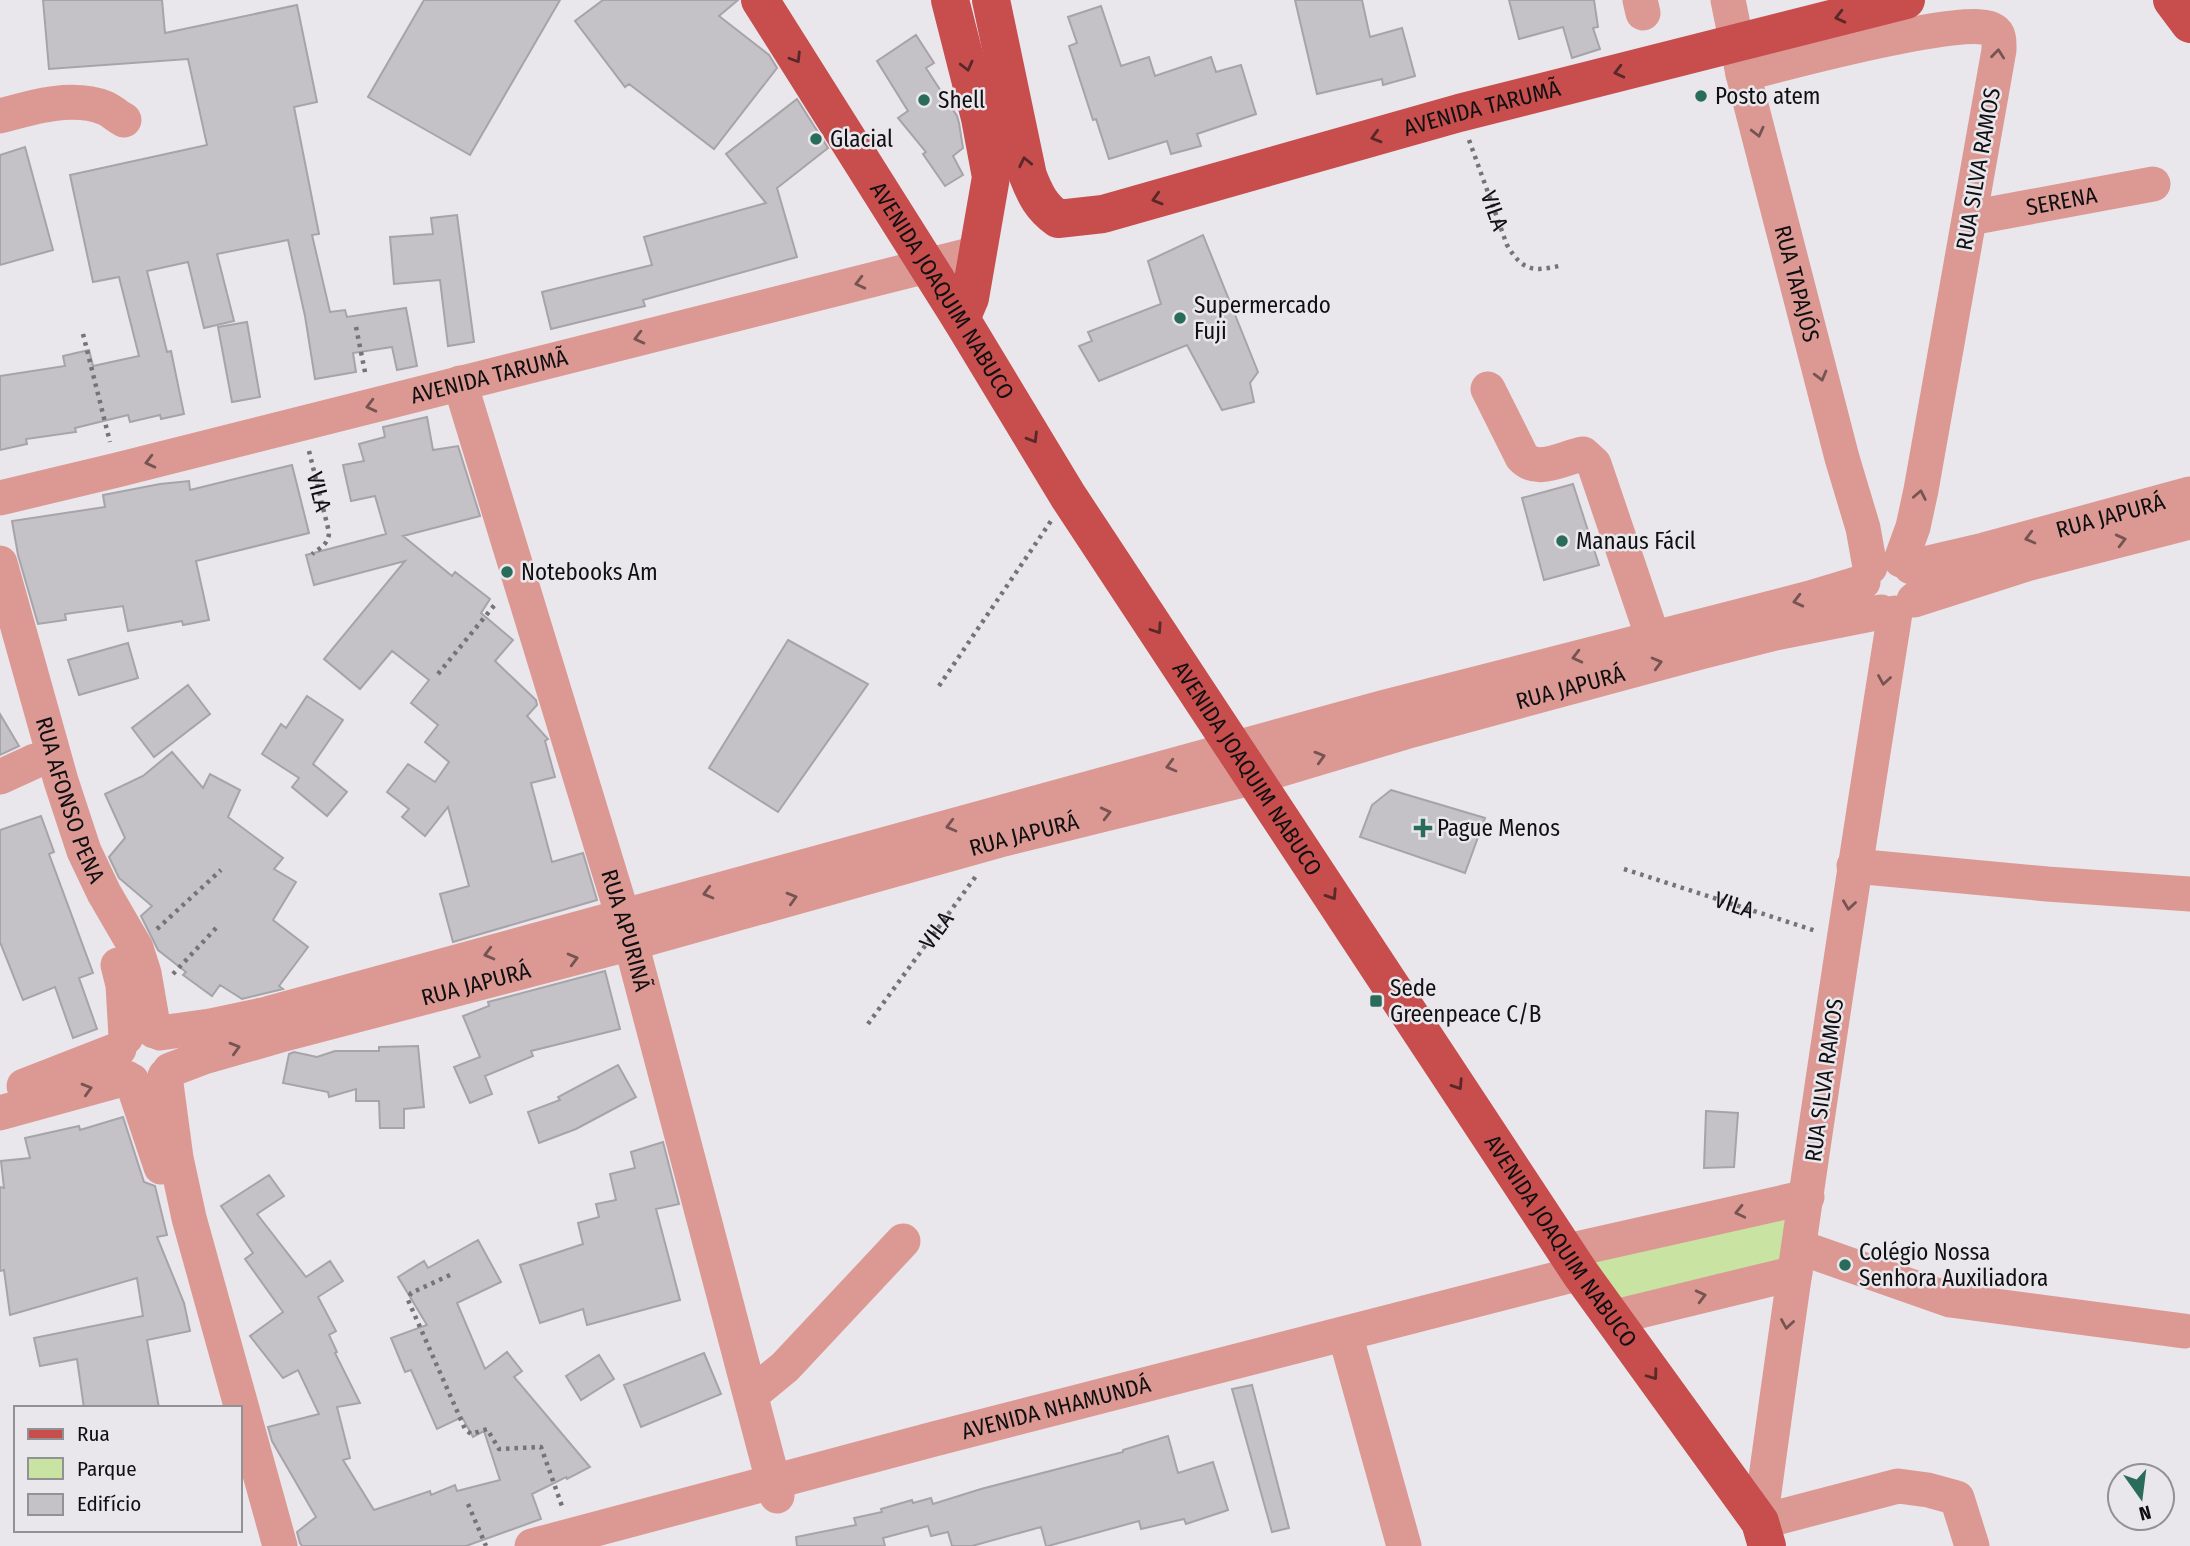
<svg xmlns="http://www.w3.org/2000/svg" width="2190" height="1546" viewBox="0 0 2190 1546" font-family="'Fira Sans Condensed',sans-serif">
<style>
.green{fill:#c9e3a3}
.building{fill:#c4c2c7;stroke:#a6a3a9;stroke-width:2}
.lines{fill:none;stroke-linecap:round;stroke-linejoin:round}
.path{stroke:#757377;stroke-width:4.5;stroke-dasharray:3.5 5;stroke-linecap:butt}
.minor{stroke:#dc9994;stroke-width:35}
.major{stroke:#c74e4d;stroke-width:38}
.oneway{stroke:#592829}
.oneway2{stroke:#765452}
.poi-dot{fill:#2a6c5b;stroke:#e9e7ec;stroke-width:2.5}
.labels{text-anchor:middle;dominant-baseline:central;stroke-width:5;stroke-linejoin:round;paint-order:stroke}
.poi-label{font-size:23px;fill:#100f11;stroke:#e9e7ec;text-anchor:start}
.street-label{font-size:23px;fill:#100f11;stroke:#e9e7ec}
</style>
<rect width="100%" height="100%" fill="#e9e7ec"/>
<!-- green -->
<path class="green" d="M1791 1200 1782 1266 1615 1310 1579 1257Z"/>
<!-- building -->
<path class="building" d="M43 0H162L165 33 297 5 317 102 294 107 319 234 312 235 330 312 345 310 347 317 406 308 417 366 397 370 392 347 353 353 356 372 315 379 305 316 288 240 217 254 234 321 204 328 188 262 147 271 167 352 171 351 184 414 161 419 160 415 130 422 128 415 75 428 76 432 26 439 27 444 0 450V376L65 366 63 356 89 350 93 366 139 356 119 277 93 282 70 175 207 145 188 59 49 69Z
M424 0H560L470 155 368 97Z
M603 0H738L719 16 769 55 777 68 714 149 629 84 625 87 575 21Z
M1295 0H1362L1370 37 1402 28 1415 76 1383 85 1382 79 1317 94Z
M1509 0H1594L1598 27 1593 28 1600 49 1572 58 1563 27 1519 39Z
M1101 6 1121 66 1149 57 1155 76 1211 57 1216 72 1241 65 1256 114 1197 134 1201 146 1171 154 1167 141 1109 159 1096 119 1093 120 1069 46 1077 43 1068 17Z
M916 35 934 63 926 68 957 116 959 123 963 148 953 156 963 175 945 186 923 154 926 152 898 118 908 111 877 61Z
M797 99 828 148 777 188 797 257 643 300 645 306 551 329 542 292 652 265 644 237 766 203 726 154Z
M25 147 53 250 0 265V155Z
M457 215 474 342 448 346 440 280 394 284 390 237 433 234 431 218Z
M1203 235 1258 372 1250 383 1254 402 1222 410 1187 345 1099 381 1079 346 1092 341 1088 332 1161 304 1148 261Z
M247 322 260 397 232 402 218 327Z
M427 417 433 450 458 446 480 516 403 536 452 576 455 572 490 599 481 613 513 640 495 661 536 700 537 705 527 716 548 739 545 741 555 777 531 783 552 862 583 853 597 900 453 942 440 894 469 886 448 807 425 836 402 817 409 809 387 792 408 764 435 782 449 762 425 742 438 725 411 703 429 680 392 651 360 689 324 659 405 561 314 585 306 555 386 534 375 496 351 501 343 465 364 461 359 444 385 437 383 427Z
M292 465 309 533 196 561 209 620 183 625 182 621 128 631 123 606 65 614 66 620 38 624 18 555 12 521 105 507 103 495 160 484 189 481 190 490Z
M1573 484 1599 565 1544 580 1522 498Z
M788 640 868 684 778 812 709 768Z
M128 643 138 678 79 695 68 660Z
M188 685 210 714 154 757 132 728Z
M307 696 343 720 313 764 347 792 327 816 292 787 299 778 262 754 281 724 286 728Z
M0 714 19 746 0 755Z
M172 752 203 788 210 774 240 790 228 817 283 858 274 869 296 882 273 920 308 947 279 986 283 989 242 999 220 985 212 996 183 975 186 972 158 950 141 916 152 906 119 878 109 857 125 838 105 794 143 776Z
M1391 790 1485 818 1465 873 1360 837 1372 805Z
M41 816 54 852 49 854 93 973 79 978 97 1029 73 1038 55 987 23 1000 0 942V830Z
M605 971 620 1029 531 1051 533 1056 485 1076 492 1094 470 1103 454 1067 480 1057 463 1016 489 1006 488 1002Z
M418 1046 424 1107 404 1109V1128H380L379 1101H356V1089L329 1097 328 1092 283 1083 289 1054 294 1052 317 1057 335 1051H379V1047Z
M618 1065 636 1097 576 1129 539 1143 528 1112 560 1100 558 1097Z
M1706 1111 1738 1113 1734 1167 1704 1168Z
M123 1117 144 1182 155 1186 167 1235 157 1237 184 1303 190 1331 147 1340 159 1408H84L77 1359 40 1366 34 1338 143 1316 137 1278 10 1315 4 1270 0 1271V1187L4 1188 1 1161 30 1158 25 1138 79 1126 80 1130Z
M663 1142 679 1204 656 1209 680 1300 587 1325 583 1309 540 1323 520 1265 583 1244 578 1223 599 1217 596 1204 616 1200 610 1174 635 1168 631 1152Z
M269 1175 284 1196 257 1214 306 1277 330 1261 343 1281 318 1297 336 1331 329 1335 337 1352 335 1353 360 1403 337 1407 350 1458 343 1460 374 1510 430 1491 431 1495 455 1485 457 1491 500 1480 484 1431 473 1437 462 1417 437 1429 411 1370 405 1372 391 1338 427 1325 398 1277 424 1261 428 1268 478 1240 501 1282 457 1303 485 1369 507 1352 522 1371 514 1377 590 1467 567 1479 566 1477 532 1494 541 1519 466 1546H302L300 1543 297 1532 316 1517 272 1441 268 1427 319 1414 298 1370 283 1378 250 1336 283 1312 245 1259 253 1253 221 1206Z
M704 1353 721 1394 641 1427 624 1385Z
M599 1355 614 1379 581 1400 566 1376Z
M1252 1385 1289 1528 1272 1532 1232 1389Z
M1168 1436 1178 1473 1213 1462 1228 1510 1186 1524 1184 1519 1141 1529 1139 1521 1048 1546H1046L1041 1527 972 1546H952L948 1532 931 1536 928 1526 883 1538 885 1546H797L796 1537 856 1525 854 1518 882 1512 881 1509 912 1500 913 1503 931 1498 933 1504 981 1489 1123 1452V1450Z"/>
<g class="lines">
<!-- path -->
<g class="path">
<path id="s1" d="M1469 140 1507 245C1523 272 1534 272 1563 265"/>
<path d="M356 327 366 377"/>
<path d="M83 334 110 442"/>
<path id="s2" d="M309 451 329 532C329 544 320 548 312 554"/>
<path d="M438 674 497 602"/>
<path d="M939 686 1051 521"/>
<path id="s3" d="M1624 869 1816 931"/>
<path d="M157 929 221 870"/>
<path d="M173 974 217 927"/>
<path id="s4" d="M868 1024 976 876"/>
<path d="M450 1275 411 1293 408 1300 465 1429 471 1434 487 1429 499 1449 541 1447 563 1509"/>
<path d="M468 1504 486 1546"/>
</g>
<!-- minor -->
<g class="minor">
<path d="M1640 0 1643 13"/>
<path id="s5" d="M1728 0 1743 74 1842 458 1863 528 1870 567"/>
<path d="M1743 74C1778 65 1970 13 1993 30 2000 34 1999 43 1999 50L1921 490 1913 527 1901 560"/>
<path d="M0 116C32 107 73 95 105 108 112 111 118 117 124 120"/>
<path id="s6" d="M1970 218 2153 184"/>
<path id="s7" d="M460 383 631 943 777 1496"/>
<path d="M1488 389 1522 457C1537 474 1563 458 1583 454L1594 464 1653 638"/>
<path id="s8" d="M0 498 117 470 978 253"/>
<path id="s9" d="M0 563 61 781 84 851 104 893 136 948 144 973 154 1031"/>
<path id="s10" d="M1911 567 1984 550 2190 494"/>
<path d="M1914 600 2030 563 2190 522"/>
<path d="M1895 613C1847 915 1801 1218 1760 1522L1898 1486 1928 1490 1957 1498 1972 1546"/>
<path d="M0 777 35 761"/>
<path d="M1854 866 2047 884 2190 894"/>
<path d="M118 965 123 985 126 1037"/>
<path d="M160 1033 210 1026 267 1014 1382 708 1810 598 1863 582"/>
<path id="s11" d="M170 1070 204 1057 281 1035 631 943 1004 839 1255 777 1412 730 1700 652 1775 633 1881 612"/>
<path d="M165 1076 176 1158 189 1218 280 1546"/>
<path d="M132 1081 161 1167"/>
<path d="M24 1086 119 1049"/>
<path d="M0 1113 127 1078"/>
<path d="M1799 1247 1950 1300 2184 1331"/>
<path d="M1567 1251 1807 1197"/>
<path d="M1611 1318 1795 1273"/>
<path d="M1345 1334 1404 1546"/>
<path d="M751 1395 785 1367 903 1241"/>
<path id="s12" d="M532 1546 934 1439 1580 1273"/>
</g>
<!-- major -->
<g class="major">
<path id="s13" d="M760 0 961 319 1068 496 1580 1273 1760 1522 1767 1546"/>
<path d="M950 0 980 118 991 177 970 298 961 319"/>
<path id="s14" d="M991 0 1028 176C1035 194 1041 207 1058 219L1103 214 1459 113 1906 0"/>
<path d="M2172 0 2190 24"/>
</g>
</g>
<!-- one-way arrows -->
<defs><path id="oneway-chevron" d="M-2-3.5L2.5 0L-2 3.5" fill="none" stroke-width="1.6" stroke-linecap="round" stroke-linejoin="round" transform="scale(1.75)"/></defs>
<g class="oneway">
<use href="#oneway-chevron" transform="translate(1840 17) rotate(166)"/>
<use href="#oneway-chevron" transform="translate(796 58) rotate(58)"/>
<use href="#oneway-chevron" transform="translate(967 66) rotate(76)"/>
<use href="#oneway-chevron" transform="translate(1619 72) rotate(166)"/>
<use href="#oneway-chevron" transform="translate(1376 137) rotate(164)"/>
<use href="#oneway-chevron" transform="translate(1025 162) rotate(-102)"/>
<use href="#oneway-chevron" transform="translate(1157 199) rotate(164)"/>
<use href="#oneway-chevron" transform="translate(1033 438) rotate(59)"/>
<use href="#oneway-chevron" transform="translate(1157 629) rotate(56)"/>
<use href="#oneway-chevron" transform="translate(1332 895) rotate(57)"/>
<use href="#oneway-chevron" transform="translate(1458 1085) rotate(57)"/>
<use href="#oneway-chevron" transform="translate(1653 1375) rotate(54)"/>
</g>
<g class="oneway2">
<use href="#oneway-chevron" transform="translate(1998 54) rotate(-84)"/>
<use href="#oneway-chevron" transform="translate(1758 132) rotate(76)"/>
<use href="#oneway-chevron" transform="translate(860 283) rotate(166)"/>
<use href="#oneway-chevron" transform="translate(639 338) rotate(166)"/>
<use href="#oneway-chevron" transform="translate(1821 376) rotate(75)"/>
<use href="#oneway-chevron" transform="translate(371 406) rotate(166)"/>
<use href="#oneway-chevron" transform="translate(150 462) rotate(166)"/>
<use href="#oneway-chevron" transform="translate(1920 495) rotate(-79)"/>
<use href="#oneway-chevron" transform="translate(2030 538) rotate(165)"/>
<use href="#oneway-chevron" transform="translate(2121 540) rotate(-14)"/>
<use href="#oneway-chevron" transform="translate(1798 601) rotate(166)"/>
<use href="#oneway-chevron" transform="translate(1577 657) rotate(166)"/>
<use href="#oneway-chevron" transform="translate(1657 663) rotate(-15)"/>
<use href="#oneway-chevron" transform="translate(1884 680) rotate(99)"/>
<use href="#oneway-chevron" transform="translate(1320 757) rotate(-16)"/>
<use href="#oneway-chevron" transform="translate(1171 766) rotate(165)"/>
<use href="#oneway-chevron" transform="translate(1106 813) rotate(-14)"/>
<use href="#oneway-chevron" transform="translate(951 826) rotate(165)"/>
<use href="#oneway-chevron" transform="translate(708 893) rotate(165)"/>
<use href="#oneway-chevron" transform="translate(792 898) rotate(-16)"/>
<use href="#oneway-chevron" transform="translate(1849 905) rotate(98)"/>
<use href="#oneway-chevron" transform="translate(489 954) rotate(165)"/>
<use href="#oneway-chevron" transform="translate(573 959) rotate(-15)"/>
<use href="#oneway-chevron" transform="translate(235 1048) rotate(-16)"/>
<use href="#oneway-chevron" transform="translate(87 1089) rotate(-16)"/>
<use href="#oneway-chevron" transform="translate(1740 1212) rotate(167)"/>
<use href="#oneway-chevron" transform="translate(1701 1296) rotate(-14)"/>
<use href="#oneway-chevron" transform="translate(1787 1324) rotate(99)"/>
</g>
<!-- markers -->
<g class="poi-dot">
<circle cx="1701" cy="96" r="7"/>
<circle cx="924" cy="100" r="7"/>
<circle cx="816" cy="139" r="7"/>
<circle cx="1180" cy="318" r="7"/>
<circle cx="1562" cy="541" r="7"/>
<circle cx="507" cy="572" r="7"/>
<path d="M1419.5 817.5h7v7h7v7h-7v7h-7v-7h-7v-7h7z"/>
<rect x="1369" y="994" width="14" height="14" rx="3.5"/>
<circle cx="1845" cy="1265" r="7"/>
</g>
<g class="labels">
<!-- poi labels -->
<g class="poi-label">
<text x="1715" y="96">Posto atem</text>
<text x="938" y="100">Shell</text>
<text x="830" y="139">Glacial</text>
<text x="1194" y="305">Supermercado<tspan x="1194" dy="26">Fuji</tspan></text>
<text x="1576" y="541">Manaus Fácil</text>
<text x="521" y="572">Notebooks Am</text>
<text x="1437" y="828">Pague Menos</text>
<text x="1390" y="988">Sede<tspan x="1390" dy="26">Greenpeace C/B</tspan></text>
<text x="1859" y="1252">Colégio Nossa<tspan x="1859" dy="26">Senhora Auxiliadora</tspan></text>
</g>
<!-- street labels -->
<g class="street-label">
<text stroke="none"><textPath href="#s14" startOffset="672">AVENIDA TARUMÃ</textPath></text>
<text transform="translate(1978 169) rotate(-80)">RUA SILVA RAMOS</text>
<text stroke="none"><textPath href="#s6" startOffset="93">SERENA</textPath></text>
<text stroke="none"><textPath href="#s1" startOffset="75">VILA</textPath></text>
<text stroke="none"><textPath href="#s5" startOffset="292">RUA TAPAJÓS</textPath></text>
<text stroke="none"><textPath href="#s13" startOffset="343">AVENIDA JOAQUIM NABUCO</textPath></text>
<text stroke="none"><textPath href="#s8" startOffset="504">AVENIDA TARUMÃ</textPath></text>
<text stroke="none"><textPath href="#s2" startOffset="42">VILA</textPath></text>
<text stroke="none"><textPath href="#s10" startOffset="206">RUA JAPURÁ</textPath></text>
<text stroke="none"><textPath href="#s11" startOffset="1452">RUA JAPURÁ</textPath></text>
<text stroke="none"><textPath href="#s13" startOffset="910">AVENIDA JOAQUIM NABUCO</textPath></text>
<text stroke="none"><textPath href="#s9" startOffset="247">RUA AFONSO PENA</textPath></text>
<text stroke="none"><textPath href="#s11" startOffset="886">RUA JAPURÁ</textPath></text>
<text stroke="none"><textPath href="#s3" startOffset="116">VILA</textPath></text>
<text stroke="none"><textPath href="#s7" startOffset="572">RUA APURINÃ</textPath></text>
<text stroke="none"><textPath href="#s4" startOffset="116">VILA</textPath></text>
<text stroke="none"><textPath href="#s11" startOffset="318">RUA JAPURÁ</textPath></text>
<text transform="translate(1824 1080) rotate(-82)">RUA SILVA RAMOS</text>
<text stroke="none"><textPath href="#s13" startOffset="1477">AVENIDA JOAQUIM NABUCO</textPath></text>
<text stroke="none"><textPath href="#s12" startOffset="542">AVENIDA NHAMUNDÁ</textPath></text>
</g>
</g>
<!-- legend -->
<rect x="14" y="1406" width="228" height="126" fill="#e9e7ec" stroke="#929194" stroke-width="2"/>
<rect x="28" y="1429" width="35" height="10" fill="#c74e4d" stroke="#929194" stroke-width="2"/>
<text x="77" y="1441" font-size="21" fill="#100f11">Rua</text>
<rect x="28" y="1458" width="35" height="21" fill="#c9e3a3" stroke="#929194" stroke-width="2"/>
<text x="77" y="1476" font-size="21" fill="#100f11">Parque</text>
<rect x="28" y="1494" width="35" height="21" fill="#c4c2c7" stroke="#929194" stroke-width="2"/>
<text x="77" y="1511" font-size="21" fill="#100f11">Edifício</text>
<!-- north arrow -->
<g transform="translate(2141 1497) rotate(166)"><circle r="33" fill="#e9e7ec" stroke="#929194" stroke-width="2"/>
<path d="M0-5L12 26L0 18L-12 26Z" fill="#2a6c5b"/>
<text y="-10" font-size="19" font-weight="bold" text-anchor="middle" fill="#100f11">N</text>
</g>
</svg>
